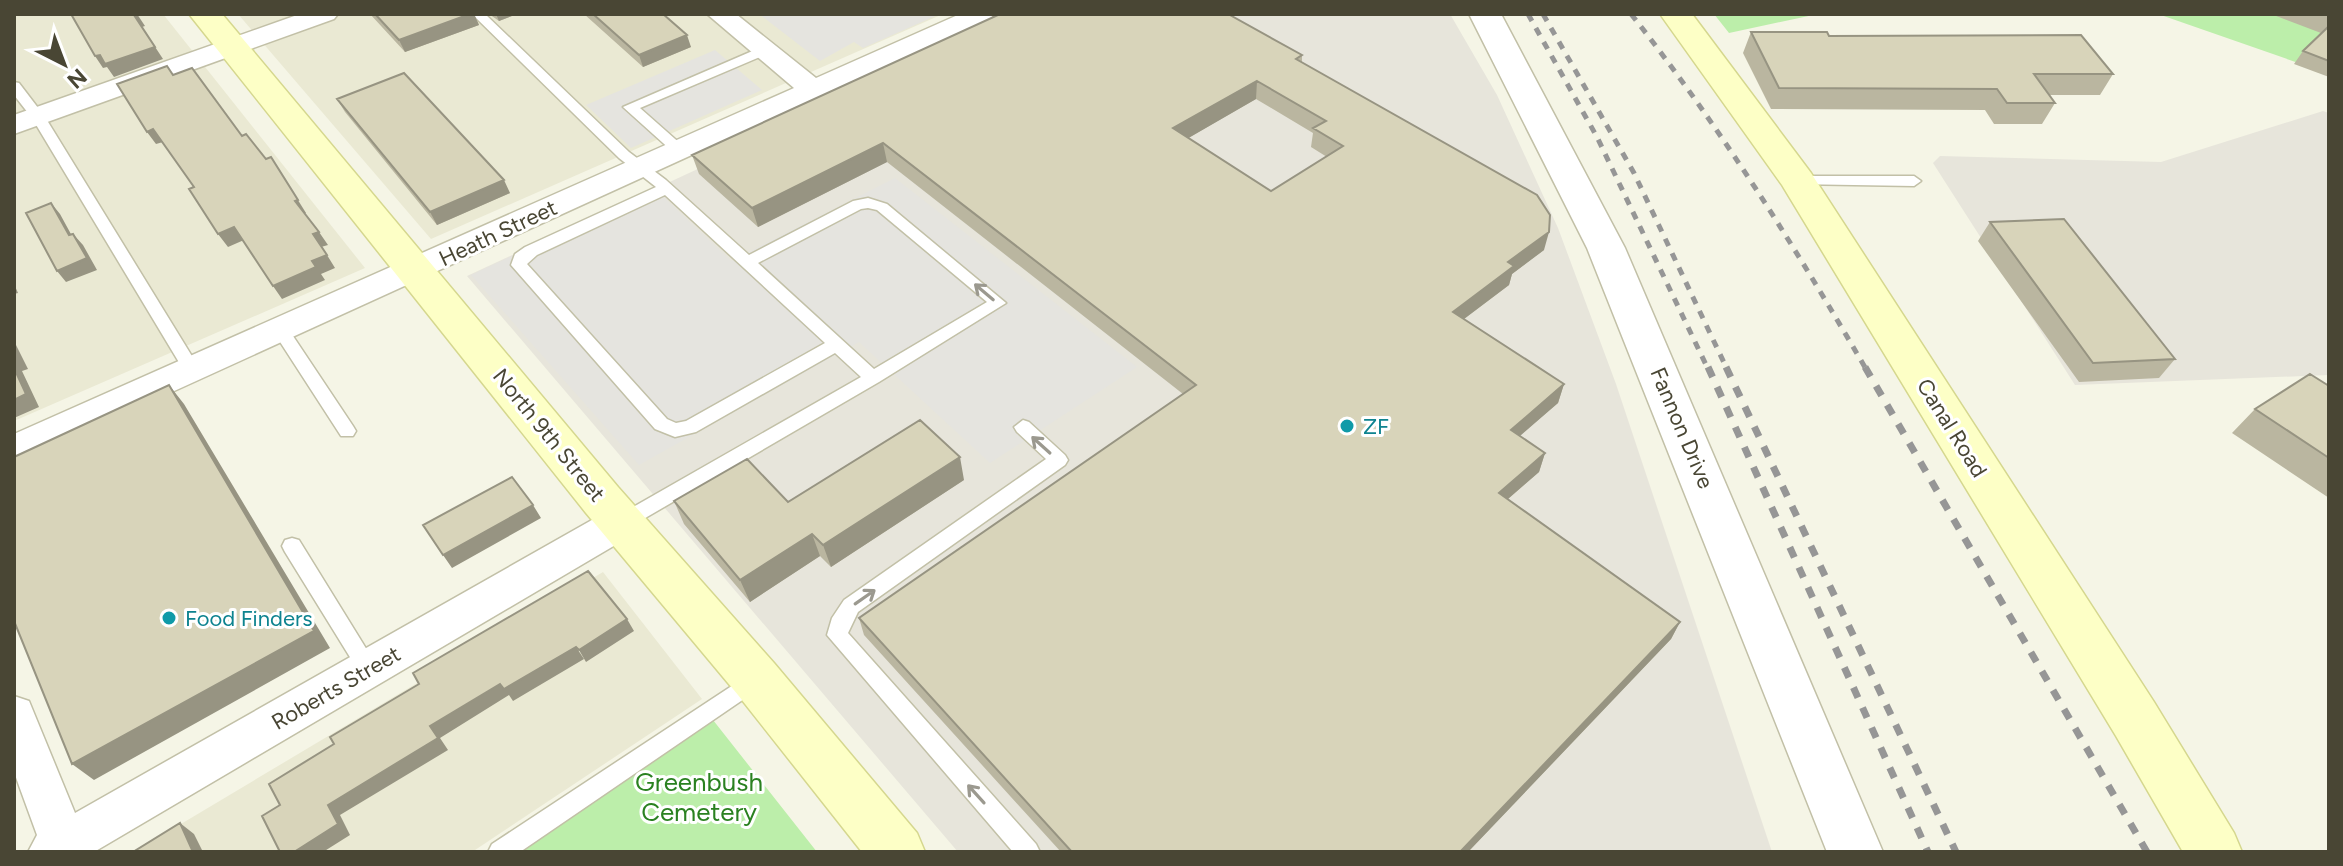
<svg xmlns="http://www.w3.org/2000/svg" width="2343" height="866" viewBox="0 0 2343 866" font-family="Figtree,sans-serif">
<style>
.residential{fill:#eae9d3}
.industrial{fill:#e7e5db}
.green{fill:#bceeaa}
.parking{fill:#e5e4df}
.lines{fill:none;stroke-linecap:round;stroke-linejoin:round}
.service-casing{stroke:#c2c0a7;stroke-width:3}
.minor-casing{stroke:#c2c0a7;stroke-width:3}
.tertiary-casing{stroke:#c2c0a7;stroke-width:3}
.secondary-casing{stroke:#d5d78e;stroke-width:3}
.service{fill:#fff;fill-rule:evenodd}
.minor{fill:#fff;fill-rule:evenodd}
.tertiary{fill:#fff;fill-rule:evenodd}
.secondary{fill:#fdffc6;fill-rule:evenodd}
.rail-far1{stroke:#969696;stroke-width:5;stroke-dasharray:8 8;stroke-linecap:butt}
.rail{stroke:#969696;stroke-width:7;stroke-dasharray:11 11;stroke-linecap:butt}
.wall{fill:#bab6a0;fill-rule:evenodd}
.shaded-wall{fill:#979482}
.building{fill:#d8d4ba;stroke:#979482;stroke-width:2;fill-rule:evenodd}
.oneway{stroke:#9b998f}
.culture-dot{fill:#0f9aa8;stroke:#fff;stroke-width:3}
.labels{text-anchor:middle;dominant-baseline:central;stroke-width:6;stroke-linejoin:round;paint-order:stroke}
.street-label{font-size:22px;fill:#494634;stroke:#fff}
.culture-label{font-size:22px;fill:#0d838f;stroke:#fff;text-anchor:start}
.near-park-label{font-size:26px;fill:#2a8120;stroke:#fff}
</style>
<rect width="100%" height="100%" fill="#f5f5e6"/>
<!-- residential -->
<path class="residential" d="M14 14H163L365 268 14 421Z
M238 14H943L431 239Z
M603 572 702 699 472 852H134Z"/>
<!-- industrial -->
<path class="industrial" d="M1032 14H1450L1497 95 1558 228 1616 384 1772 852H958L467 276Z
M2323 111 2329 113V375L2075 385 1933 163 1940 156 2161 162Z"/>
<!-- green -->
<path class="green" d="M1714 14H1818L1729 33Z
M2158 14H2329V72L2307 66Z
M713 720 817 852H518Z"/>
<!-- parking -->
<path class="parking" d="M759 14H940L863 48 854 42 820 61Z
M715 50 762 90 631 148 586 105Z
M895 178 1137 367 990 463 859 342 639 465 471 275 656 190 731 261Z"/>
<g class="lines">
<defs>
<path id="service" d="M472 14H485L629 152 666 180 749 255 853 201 868 198 887 204 1006 303 879 382 628 528H614L611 523 614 518 861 377 835 353 696 432 675 437 655 429 511 265 515 254 525 247 656 187 619 158ZM665 195 825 343 686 421 676 423 667 419 527 264 537 255ZM868 208 877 210 987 302 874 369 758 263 861 209Z
M764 46 769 47V53L640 108 683 146V152H673L623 107Z
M14 82 19 83 45 117 198 366 201 370 198 374H186L32 118 14 95Z
M1798 176H1914L1921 181 1914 186 1793 184 1791 181Z
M281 325 287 327 353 426 356 431 353 436H341L273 331Z
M1023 420 1029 422 1065 455 1068 460 1065 465 858 612 848 633 1036 844 1040 852H1013L827 635 832 618 844 600 1046 459 1017 432 1014 427Z
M292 538 299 540 375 663 378 669 375 675 368 678 361 675 285 552 282 546 285 540Z
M756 670 763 672 766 679 763 686 520 852H488L492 844Z"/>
<path id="minor" d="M300 14H338L334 19 14 134V115Z
M707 14H736L816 78 960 14H994L990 19 14 464V434L794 88Z
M620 508 634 512 639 523 634 534 94 852H28L37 835 14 772V696L29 701 75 813 606 512Z"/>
<path id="tertiary" d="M1469 14H1501L1625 248 1883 852H1827L1587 248Z"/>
<path id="secondary" d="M189 14H222L618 487 774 663 917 833 925 852H862L738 695 586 513Z
M1660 14H1692L1811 173 2154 702 2234 833 2242 852H2183L2116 736 1782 185Z"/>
</defs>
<!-- service casing -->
<use href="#service" class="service-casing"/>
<!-- minor casing -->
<use href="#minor" class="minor-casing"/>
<!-- tertiary casing -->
<use href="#tertiary" class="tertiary-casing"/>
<!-- secondary casing -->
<use href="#secondary" class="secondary-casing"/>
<!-- service -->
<use href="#service" class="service"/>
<!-- minor -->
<use href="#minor" class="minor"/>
<!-- tertiary -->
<use href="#tertiary" class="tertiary"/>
<!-- secondary -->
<use href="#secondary" class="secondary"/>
<!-- rail-far1 -->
<path class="rail-far1" d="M1528 14 1597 137 1708 369
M1543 14 1634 173 1727 369
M1631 14C1719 125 1795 247 1866 369"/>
<!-- rail -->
<path class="rail" d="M1708 367 1928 852
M1726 367 1956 852
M1865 367 2147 852"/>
</g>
<!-- wall -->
<path class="wall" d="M370 14H474L479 25 405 52Z
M489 14H517L499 21Z
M584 14H663L691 47 643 67Z
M2271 14H2329V77L2294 64 2303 51 2321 33Z
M1751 32 1829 36 2113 74 2100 95H2049L2055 103 2042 124H1994L1985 110 1771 109 1743 53Z
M1302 55V63L1544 250 1512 274 1509 285 1464 319 1564 384 1558 403 1519 436 1545 453 1539 472 1508 499 1680 622 1671 639 1468 852H1061L864 635 859 618 1183 394 887 162 758 227 699 174 692 155ZM1256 99 1313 133 1311 147 1327 157 1271 191 1188 138Z
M337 99 510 193 437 225 345 112Z
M1990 222 2175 359 2159 378 2079 382 1978 241Z
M2329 386V498L2232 433 2255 409Z
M964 480 831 567 820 556 750 602 684 524 674 501 788 502Z"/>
<!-- shaded-wall -->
<path class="shaded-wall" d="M137 14 145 26 142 27 163 59 114 77 107 67 103 68 95 56 134 15Z
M469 14H474L479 25 405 52 399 40Z
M496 14H517L499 21Z
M687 35 691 47 643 67 639 55Z
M1257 81 1256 99 1173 147V128Z
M153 129 163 142 156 144 147 132Z
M883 143 887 162 758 227 752 208Z
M271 157 306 213 304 214 295 201Z
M504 180 510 193 437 225 430 212Z
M51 203 60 214 78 247 69 235Z
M234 227 244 240 228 247 218 234Z
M319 232 328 245 321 247 313 234Z
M1549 232 1544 250 1512 274 1509 285 1448 331 1453 312 1508 262Z
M73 234 83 245 97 270 66 282 57 271Z
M327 255 335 268 321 274 325 280 282 299 273 286 312 261Z
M14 284 18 293 14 294Z
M14 341 28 369 22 371 39 407 14 418Z
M1564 384 1558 403 1505 449 1511 430Z
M169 385 184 404 330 648 94 780 72 764Z
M1545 453 1539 472 1494 511 1499 493Z
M960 457 964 480 831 567 823 545Z
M533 505 541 518 452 568 443 555Z
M812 534 820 556 750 602 740 580Z
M627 619 634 631 586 662 579 650Z
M1680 622 1671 639 1468 852H1460Z
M576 647 584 659 513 701 509 695 440 738 448 750 340 815 350 835 323 852H294L328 805 430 726 500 684Z
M180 823 194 834 203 852H193Z"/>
<!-- building -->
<path class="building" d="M71 14H137L134 15 155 47 105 64 100 55 95 56Z
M375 14H470L399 40Z
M593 14H663L687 35 639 55Z
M1000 14H1228L1302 55 1296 59 1537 195 1550 215 1549 232 1508 262 1514 266 1453 312 1564 384 1511 430 1545 453 1499 493 1680 622 1460 852H1072L859 618 1196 385 883 143 752 208 692 155ZM1257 81 1326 121 1313 128 1343 146 1271 191 1173 128Z
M2328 27 2329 28V61L2303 51Z
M1751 32H1827L1829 36 2081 35 2113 74H2034L2055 103H2007L1997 89 1779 88Z
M167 66 173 75 192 68 242 136 246 134 266 159 271 157 298 200 295 201 319 232 313 234 327 255 312 261 316 267 273 286 234 227 218 234 189 189 194 187 153 129 147 132 117 84Z
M404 73 504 180 430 212 337 99Z
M51 203 69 235 73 234 87 258 57 271 26 213Z
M2064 219 2175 359 2093 363 1990 222Z
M14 368 26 394 14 400Z
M2310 374 2329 386V458L2255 409Z
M169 385 314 631 72 764 14 621V457Z
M920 420 960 457 823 545 812 534 740 580 674 501 747 459 788 502Z
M512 477 533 505 443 555 423 525Z
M588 571 627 619 579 650 576 647 504 689 500 684 430 726 438 738 328 805 338 824 294 852H280L262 816 280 805 269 784 334 744 330 737 419 684 413 673Z
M180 823 193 852H133Z"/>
<!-- one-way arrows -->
<defs><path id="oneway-shaft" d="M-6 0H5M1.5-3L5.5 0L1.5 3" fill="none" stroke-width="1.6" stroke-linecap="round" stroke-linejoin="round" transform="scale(2)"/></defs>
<g class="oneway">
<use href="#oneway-shaft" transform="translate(984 292) rotate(-140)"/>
<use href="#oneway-shaft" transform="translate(1041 445) rotate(-138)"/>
<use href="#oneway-shaft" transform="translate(865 597) rotate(-35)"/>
<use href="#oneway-shaft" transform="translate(976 794) rotate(-132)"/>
</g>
<!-- markers -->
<g class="culture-dot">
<circle cx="1347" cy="426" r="8"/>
<circle cx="169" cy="618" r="8"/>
</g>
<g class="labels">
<!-- street labels -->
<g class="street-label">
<text transform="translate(498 233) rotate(-25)">Heath Street</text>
<text transform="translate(1682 428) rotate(67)">Fannon Drive</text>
<text transform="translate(1952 428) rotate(58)">Canal Road</text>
<text transform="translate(549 435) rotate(51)">North 9th Street</text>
<text transform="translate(336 688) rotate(-30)">Roberts Street</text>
</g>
<!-- culture labels -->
<g class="culture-label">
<text x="1363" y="426">ZF</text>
<text x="185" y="618">Food Finders</text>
</g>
<!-- near-park labels -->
<g class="near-park-label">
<text x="699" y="782">Greenbush<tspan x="699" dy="30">Cemetery</tspan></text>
</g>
</g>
<!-- border -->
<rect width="2343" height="866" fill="none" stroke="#494634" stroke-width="32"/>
<!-- north arrow -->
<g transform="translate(64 64) rotate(138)" stroke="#ffffff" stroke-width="6" paint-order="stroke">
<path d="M0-6L14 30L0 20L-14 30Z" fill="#494634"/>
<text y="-12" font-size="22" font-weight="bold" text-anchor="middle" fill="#494634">N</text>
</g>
</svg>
